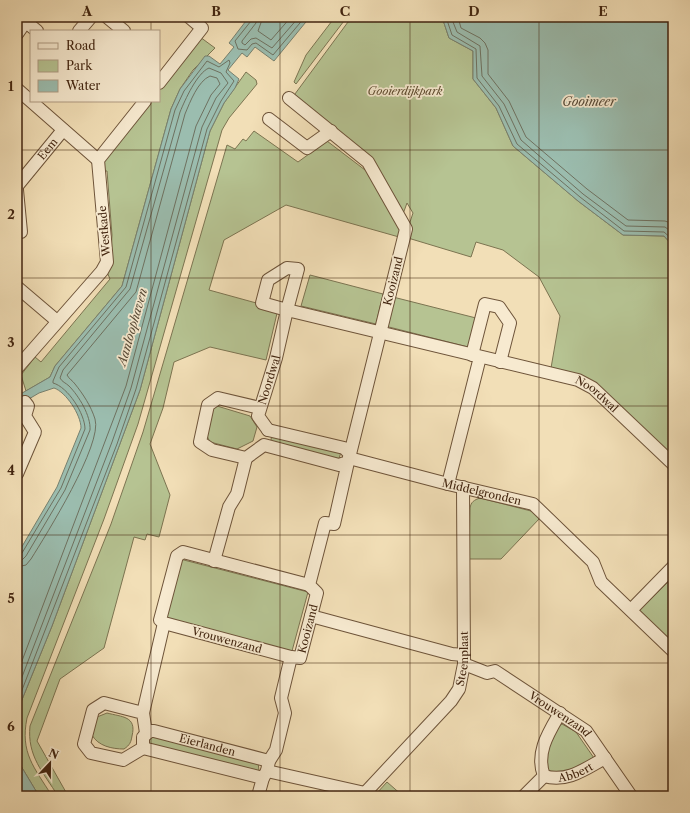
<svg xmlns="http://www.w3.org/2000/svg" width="690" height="813" viewBox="0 0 690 813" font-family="'Libre Caslon Text',serif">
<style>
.green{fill:#b6c392;stroke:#7c7451}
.water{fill:#9bbdaf;stroke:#77806f}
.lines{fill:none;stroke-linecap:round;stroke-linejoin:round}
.shore{stroke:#6e7160;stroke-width:1}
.minor-casing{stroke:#6e543a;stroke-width:14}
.minor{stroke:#f7ead0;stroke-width:12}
.grid{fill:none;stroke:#422510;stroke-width:1;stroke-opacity:0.55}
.labels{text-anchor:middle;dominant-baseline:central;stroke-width:3.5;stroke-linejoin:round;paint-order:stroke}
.park-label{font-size:11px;font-style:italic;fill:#5f4c30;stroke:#f7ead0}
.street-label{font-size:11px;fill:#422510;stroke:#f7ead0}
.water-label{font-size:12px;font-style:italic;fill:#584b38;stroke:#f7ead0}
.neatline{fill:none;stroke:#422510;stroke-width:1.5}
.grid-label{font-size:13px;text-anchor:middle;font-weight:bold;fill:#422510}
</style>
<rect width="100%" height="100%" fill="#f2dfb7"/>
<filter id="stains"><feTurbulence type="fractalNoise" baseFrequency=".005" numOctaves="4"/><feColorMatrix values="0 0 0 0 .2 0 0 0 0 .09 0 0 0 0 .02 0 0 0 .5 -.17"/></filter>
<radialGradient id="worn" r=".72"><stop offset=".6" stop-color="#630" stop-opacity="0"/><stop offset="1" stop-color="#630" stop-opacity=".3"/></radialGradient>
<!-- green -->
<path class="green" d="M335 17H347L296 84 294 82 306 55Z
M365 17H442L449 38 473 51V79L496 108 513 146 578 201 623 235 664 236 673 246V459L604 394 551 368 560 316 539 277 503 250 476 242 471 257 408 238 409 225 413 213 407 203 403 214 375 163 292 98 348 22 362 19Z
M200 37 215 48 193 70 180 89 171 109 122 286 55 366 50 377 26 391 21 375 35 357 41 362 110 279 107 272 110 267 112 235 107 171H104L103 159 149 101H159V88Z
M246 72 256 80 257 84 229 118 222 130 138 424 104 519 27 718C20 753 34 767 52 796H39L21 766 17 754V720L21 702 52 626 140 390 210 131 224 103Z
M254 131 298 162 327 141 369 173 401 229 399 237 286 205 224 240 209 290 278 309 266 360 210 347 174 362 163 408 150 444 170 495 159 537 147 534 145 540 134 537 104 648 60 679 37 741 67 794 72 796H58C43 772 27 756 30 726L111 524 143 432 227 145 235 149 243 139 246 141Z
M310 275 383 294 376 324 301 306Z
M393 297 476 318 468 347 385 326Z
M217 406 250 416 257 427 253 441 237 449 210 442 205 432 214 407Z
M272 435 341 452 338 462 270 444Z
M480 498 531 511 540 518 501 559H469L470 508C471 502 474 500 480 498Z
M180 559 308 592 292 651 165 619Z
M673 577V645L639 611Z
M107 713C122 717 137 716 132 736 131 742 130 745 124 749 112 749 98 746 92 735L97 717Z
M562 724 576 732 594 758C579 767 568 774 549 771 541 751 547 743 558 726Z
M152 735 258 762 259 771 150 745 148 741Z
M387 782 403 796H378L376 794Z"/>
<!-- water -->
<path class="water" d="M249 17H310L274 61 255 47 247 57 242 53 228 70 239 79 235 88 224 103 210 131 140 390 52 626 21 702 17 720V555L57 487 81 428C81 415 66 392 54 388L39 393 17 406V396L50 377 55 366 122 286 171 109 180 89 205 56H209L220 64 234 47 229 43Z
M442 17H673V246L664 236 623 235 578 201 513 146 496 108 473 79V51L449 38Z
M17 754 21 766 39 796H17Z"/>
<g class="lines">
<!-- shore -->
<path class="shore" d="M252 17 251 21 235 41 238 49 247 50 252 44 256 43 273 55 305 17
M257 17 256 23 242 41V43L245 45 251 39 256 38 272 48 299 17
M263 17 258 31 271 40 291 17
M446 17 452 35 476 49 477 78 499 106 517 144 580 197 624 231 664 232 673 240
M451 17 457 32 480 46 482 76 504 104 521 140 583 194 626 226 665 227 673 233
M458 17 461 28 480 38 485 43 488 50V74L509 101 526 137 587 189 628 220 665 221 673 224
M17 556 22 553 61 488 85 429C85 414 68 387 53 383V381L59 367 126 287 175 110 184 91 207 61 219 67 229 60 230 63 226 72 234 81 221 101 207 129 136 389 117 444 17 703
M17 561 22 560 26 556 65 490 90 430C91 416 79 396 69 386 66 383 62 382 60 378L63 370 130 289 180 112C185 100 197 73 209 68L221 73 228 83 216 98 202 127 131 388 112 442 17 690
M17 567 26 565 31 559C46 535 103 444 95 419 91 406 83 394 75 384 73 381 69 379 67 375L136 292 185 114C190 102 198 81 210 76L217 78 220 84 211 95 196 126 126 386 17 674"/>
<defs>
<g id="minor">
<path d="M107 17 124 31"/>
<path d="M26 22 37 31"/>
<path d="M79 31 91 17"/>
<path d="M17 34 29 17"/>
<path d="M159 83 202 28 189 17"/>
<path d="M17 89 98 160"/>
<path d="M289 98 368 162 406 229 350 454"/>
<path d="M269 119 307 148 331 131"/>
<path id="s1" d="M17 186 63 130"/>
<path d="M17 190 21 232"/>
<path d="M287 268 298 269 287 310 262 303 268 280Z"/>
<path d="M17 287 57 321"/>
<path d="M472 355 485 304 499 307 510 323 500 362"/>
<path d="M17 368 102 271 107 262 98 160 145 101"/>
<path d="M260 408 218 398 208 405 200 442 212 450 246 458 264 445 339 465 348 462 350 454 344 448 268 430"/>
<path id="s2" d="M268 430 258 416 276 358 287 310 578 380 593 388 673 464"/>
<path id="s3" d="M349 458 448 484 533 504 593 562 601 582 673 651"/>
<path d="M17 474 35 432 25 416 28 406 25 402"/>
<path d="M448 484 480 357"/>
<path d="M214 561 229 507 237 494 246 458"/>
<path d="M631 610 673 567"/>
<path d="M311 616 452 654 463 655"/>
<path d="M291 657 164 623 160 620 177 556 183 552 309 585"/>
<path id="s4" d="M464 664 487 673 495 671 586 731 631 796"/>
<path d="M143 713 164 623"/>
<path id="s5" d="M560 713C549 732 535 753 544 776 567 783 585 769 605 758"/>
<path d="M143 748 123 760 91 753 84 744 93 710 104 703 143 713 146 733"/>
<path d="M267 771 365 793 368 796"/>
<path id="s6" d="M263 778 143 748V737L150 731H154L269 761"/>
<path id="s7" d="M365 793 451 701 459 689 464 664 463 487"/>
<path id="s8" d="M258 796 263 778 267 771 269 761 276 750 285 713 281 698 291 657 300 658 317 593 309 585 325 523 334 524 348 462"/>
<path d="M524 796 544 776"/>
</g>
</defs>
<!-- minor casing -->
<use href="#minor" class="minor-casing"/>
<!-- minor -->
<use href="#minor" class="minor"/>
</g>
<!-- grid -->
<path class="grid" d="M151 17V31M280 17V796M410 17V796M539 17V796M151 101V796M17 150H673M17 278H673M17 406H673M17 535H673M17 663H673"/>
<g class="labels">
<!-- park labels -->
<g class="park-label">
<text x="405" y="91">Gooierdijkpark</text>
</g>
<!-- street labels -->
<g class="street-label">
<text stroke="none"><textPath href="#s1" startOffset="48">Eem</textPath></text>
<text transform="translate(104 231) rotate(-95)">Westkade</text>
<text transform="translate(393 281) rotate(-76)">Kooizand</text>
<text stroke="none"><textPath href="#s2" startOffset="55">Noordwal</textPath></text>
<text stroke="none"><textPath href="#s2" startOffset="450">Noordwal</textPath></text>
<text stroke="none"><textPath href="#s3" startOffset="137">Middelgronden</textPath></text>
<text stroke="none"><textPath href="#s8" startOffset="185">Kooizand</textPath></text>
<text transform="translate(227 640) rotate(15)">Vrouwenzand</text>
<text stroke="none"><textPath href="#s7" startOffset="171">Steenplaat</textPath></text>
<text stroke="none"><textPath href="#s4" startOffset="111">Vrouwenzand</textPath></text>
<text stroke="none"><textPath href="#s6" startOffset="203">Eierlanden</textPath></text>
<text stroke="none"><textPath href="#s5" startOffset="100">Abbert</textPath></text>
</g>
<!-- water labels -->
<g class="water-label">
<text x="589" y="101">Gooimeer</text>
<text transform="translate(132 327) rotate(-74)">Aanloophaven</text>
</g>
</g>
<!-- margin -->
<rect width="690" height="813" fill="none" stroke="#f2dfb7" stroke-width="44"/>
<!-- legend -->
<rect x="30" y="30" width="130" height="72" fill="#f7ead0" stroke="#af9b83"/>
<rect x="38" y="43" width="20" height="6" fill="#f7ead0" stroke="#af9b83"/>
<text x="66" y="50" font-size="12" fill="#422510">Road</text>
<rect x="38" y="60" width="20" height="12" fill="#b6c392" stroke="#af9b83"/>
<text x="66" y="70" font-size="12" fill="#422510">Park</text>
<rect x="38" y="80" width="20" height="12" fill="#9bbdaf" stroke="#af9b83"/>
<text x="66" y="90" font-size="12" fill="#422510">Water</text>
<!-- north arrow -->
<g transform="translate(50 763) rotate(22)" stroke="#f7ead0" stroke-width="3" paint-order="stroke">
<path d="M0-3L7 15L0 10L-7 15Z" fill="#422510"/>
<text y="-6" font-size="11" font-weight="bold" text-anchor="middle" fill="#422510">N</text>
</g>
<rect x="22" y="22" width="646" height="769" class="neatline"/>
<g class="grid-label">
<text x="87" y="16">A</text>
<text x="216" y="16">B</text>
<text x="345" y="16">C</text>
<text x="474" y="16">D</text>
<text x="603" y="16">E</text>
<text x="11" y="91">1</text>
<text x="11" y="219">2</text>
<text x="11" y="347">3</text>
<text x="11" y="475">4</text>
<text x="11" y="603">5</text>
<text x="11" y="731">6</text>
</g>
<rect width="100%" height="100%" filter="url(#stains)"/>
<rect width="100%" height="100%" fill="url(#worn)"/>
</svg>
